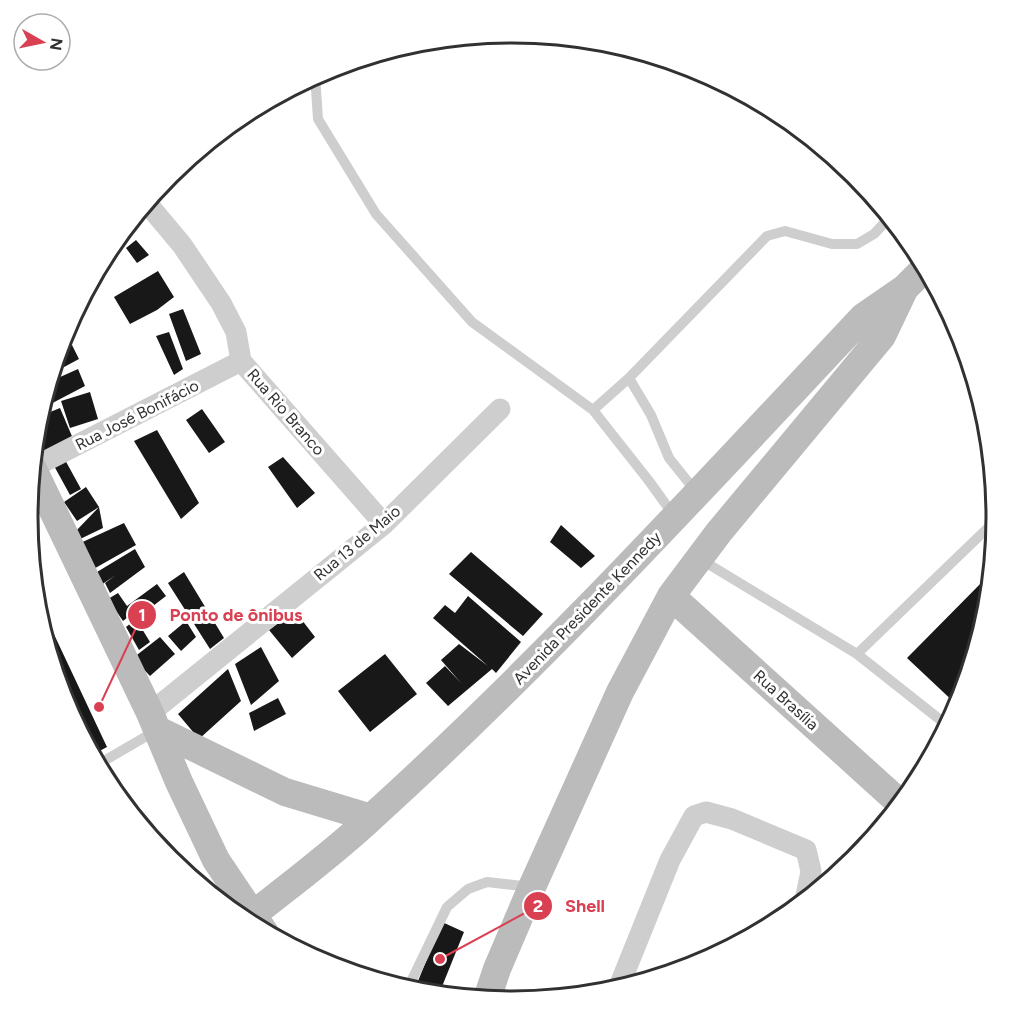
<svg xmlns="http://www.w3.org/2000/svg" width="1024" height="1034" viewBox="0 0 1024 1034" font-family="Figtree,sans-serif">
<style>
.building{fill:#181818}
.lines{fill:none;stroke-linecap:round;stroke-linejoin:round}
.lane{stroke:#cecece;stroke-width:10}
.street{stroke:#cecece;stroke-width:21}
.secondary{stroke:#bbb;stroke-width:28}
.labels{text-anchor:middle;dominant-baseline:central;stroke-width:6;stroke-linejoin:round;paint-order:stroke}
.street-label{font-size:16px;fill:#313131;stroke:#fff}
.rim{fill:none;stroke:#313131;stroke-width:3}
.leader{fill:none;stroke:#d94153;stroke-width:2}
.callout-dot{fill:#d94153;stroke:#fff;stroke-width:2}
.mark-label{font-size:18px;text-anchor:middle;font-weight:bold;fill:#fff}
.callout-label{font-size:18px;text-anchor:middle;font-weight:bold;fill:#d94153;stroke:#fff;stroke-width:6;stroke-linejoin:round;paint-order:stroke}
</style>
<rect width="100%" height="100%" fill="#fff"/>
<!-- building -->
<path class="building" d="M136 240 149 255 137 263 126 248Z
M158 271 174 297 157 310 130 324 114 297Z
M183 309 201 354 186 361 169 314Z
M169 332 183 369 174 375 156 336Z
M72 345 79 359 51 374 58 352Z
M78 369 85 386 41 409 49 382Z
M90 392 98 419 70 428 61 401Z
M60 408 74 441 37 456 34 448 38 417Z
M202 409 225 442 209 453 186 420Z
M157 430 199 503 181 519 134 441Z
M283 457 315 493 297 508 268 467Z
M64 458 81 489 70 495 53 464Z
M86 487 99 507 103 528 76 541 74 533 99 507 77 521 64 502Z
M124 523 136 545 90 571 76 545Z
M561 525 595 556 581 568 550 542Z
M135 549 145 567 110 593 105 583 116 575 101 585 97 572Z
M471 552 543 614 523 636 449 574Z
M184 572 224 638 210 649 168 583Z
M991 573 988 612 958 706 907 658Z
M157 584 166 596 136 619 150 642 139 650 126 627 136 619 132 614 123 621 108 599 118 593 127 606Z
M35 594 107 747 92 755 64 702 36 611Z
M468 596 521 642 496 673 492 669 448 706 426 683 445 666 461 683 441 660 459 644 488 666 433 618 445 605 455 613Z
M295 611 315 637 292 658 269 630Z
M186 621 196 637 181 651 168 636Z
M160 637 175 654 150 676 133 658Z
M261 647 279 681 251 705 235 664Z
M385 654 417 694 370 732 338 691Z
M228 669 241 701 199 739 178 714Z
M278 698 286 714 254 731 249 713Z
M442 922 464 932 439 994 416 986Z"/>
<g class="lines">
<!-- lane -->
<path class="lane" d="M315 75 318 119 376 214 472 322 593 410 649 481 675 517
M629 378 651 415 669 458 697 493
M593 410 629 378 767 236 785 231 832 244H857L874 234 890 217
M700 559 857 654 948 726
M857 654 997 519
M97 765 157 730
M322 963 340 969
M407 990 447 907 468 889 487 882 531 887"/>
<!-- street -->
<path class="street" d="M146 202 182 245 221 303 236 332 241 361 384 524
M32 468 241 361
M150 713 384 524 500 409
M618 989 670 860 694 816 706 812 732 819 806 850 811 871 805 901"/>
<!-- secondary -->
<path class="secondary" d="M32 467 150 713 179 782 216 860 265 933
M671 596 901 804
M158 730 285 792 371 818
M254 914C294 882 336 851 373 816 546 659 703 487 863 317L905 288 926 267
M487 999 497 969 532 887 620 692 671 596 719 532 882 336 904 290"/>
</g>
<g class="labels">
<!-- street labels -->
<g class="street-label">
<text transform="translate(286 412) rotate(49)">Rua Rio Branco</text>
<text transform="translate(137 415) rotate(-27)">Rua José Bonifácio</text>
<text transform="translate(357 543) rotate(-40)">Rua 13 de Maio</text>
<text transform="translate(587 608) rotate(-46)">Avenida Presidente Kennedy</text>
<text transform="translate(786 700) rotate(42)">Rua Brasília</text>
</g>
</g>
<!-- crop -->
<path d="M0 0H1024V1034H0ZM38 517a474 474 0 1 1 948 0a474 474 0 1 1-948 0Z" fill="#fff" fill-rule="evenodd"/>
<path class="rim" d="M38 517a474 474 0 1 1 948 0a474 474 0 1 1-948 0Z"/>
<!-- callouts -->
<path class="leader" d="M99 707L142 615M440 959L538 906"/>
<g class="callout-dot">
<circle cx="99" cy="707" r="6"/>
<circle cx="440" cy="959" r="6"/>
<circle cx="142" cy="615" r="15"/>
<circle cx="538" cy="906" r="15"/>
</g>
<g class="mark-label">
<text x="142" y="621">1</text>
<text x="538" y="912">2</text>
</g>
<g class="callout-label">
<text x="236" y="621">Ponto de ônibus</text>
<text x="585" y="912">Shell</text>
</g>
<!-- north arrow -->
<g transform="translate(42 42) rotate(99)"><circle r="28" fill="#ffffff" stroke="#adadad" stroke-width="1.5"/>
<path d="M0-4.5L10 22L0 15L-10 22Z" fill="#d94153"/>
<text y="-9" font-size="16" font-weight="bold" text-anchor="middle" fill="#313131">N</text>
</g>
</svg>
